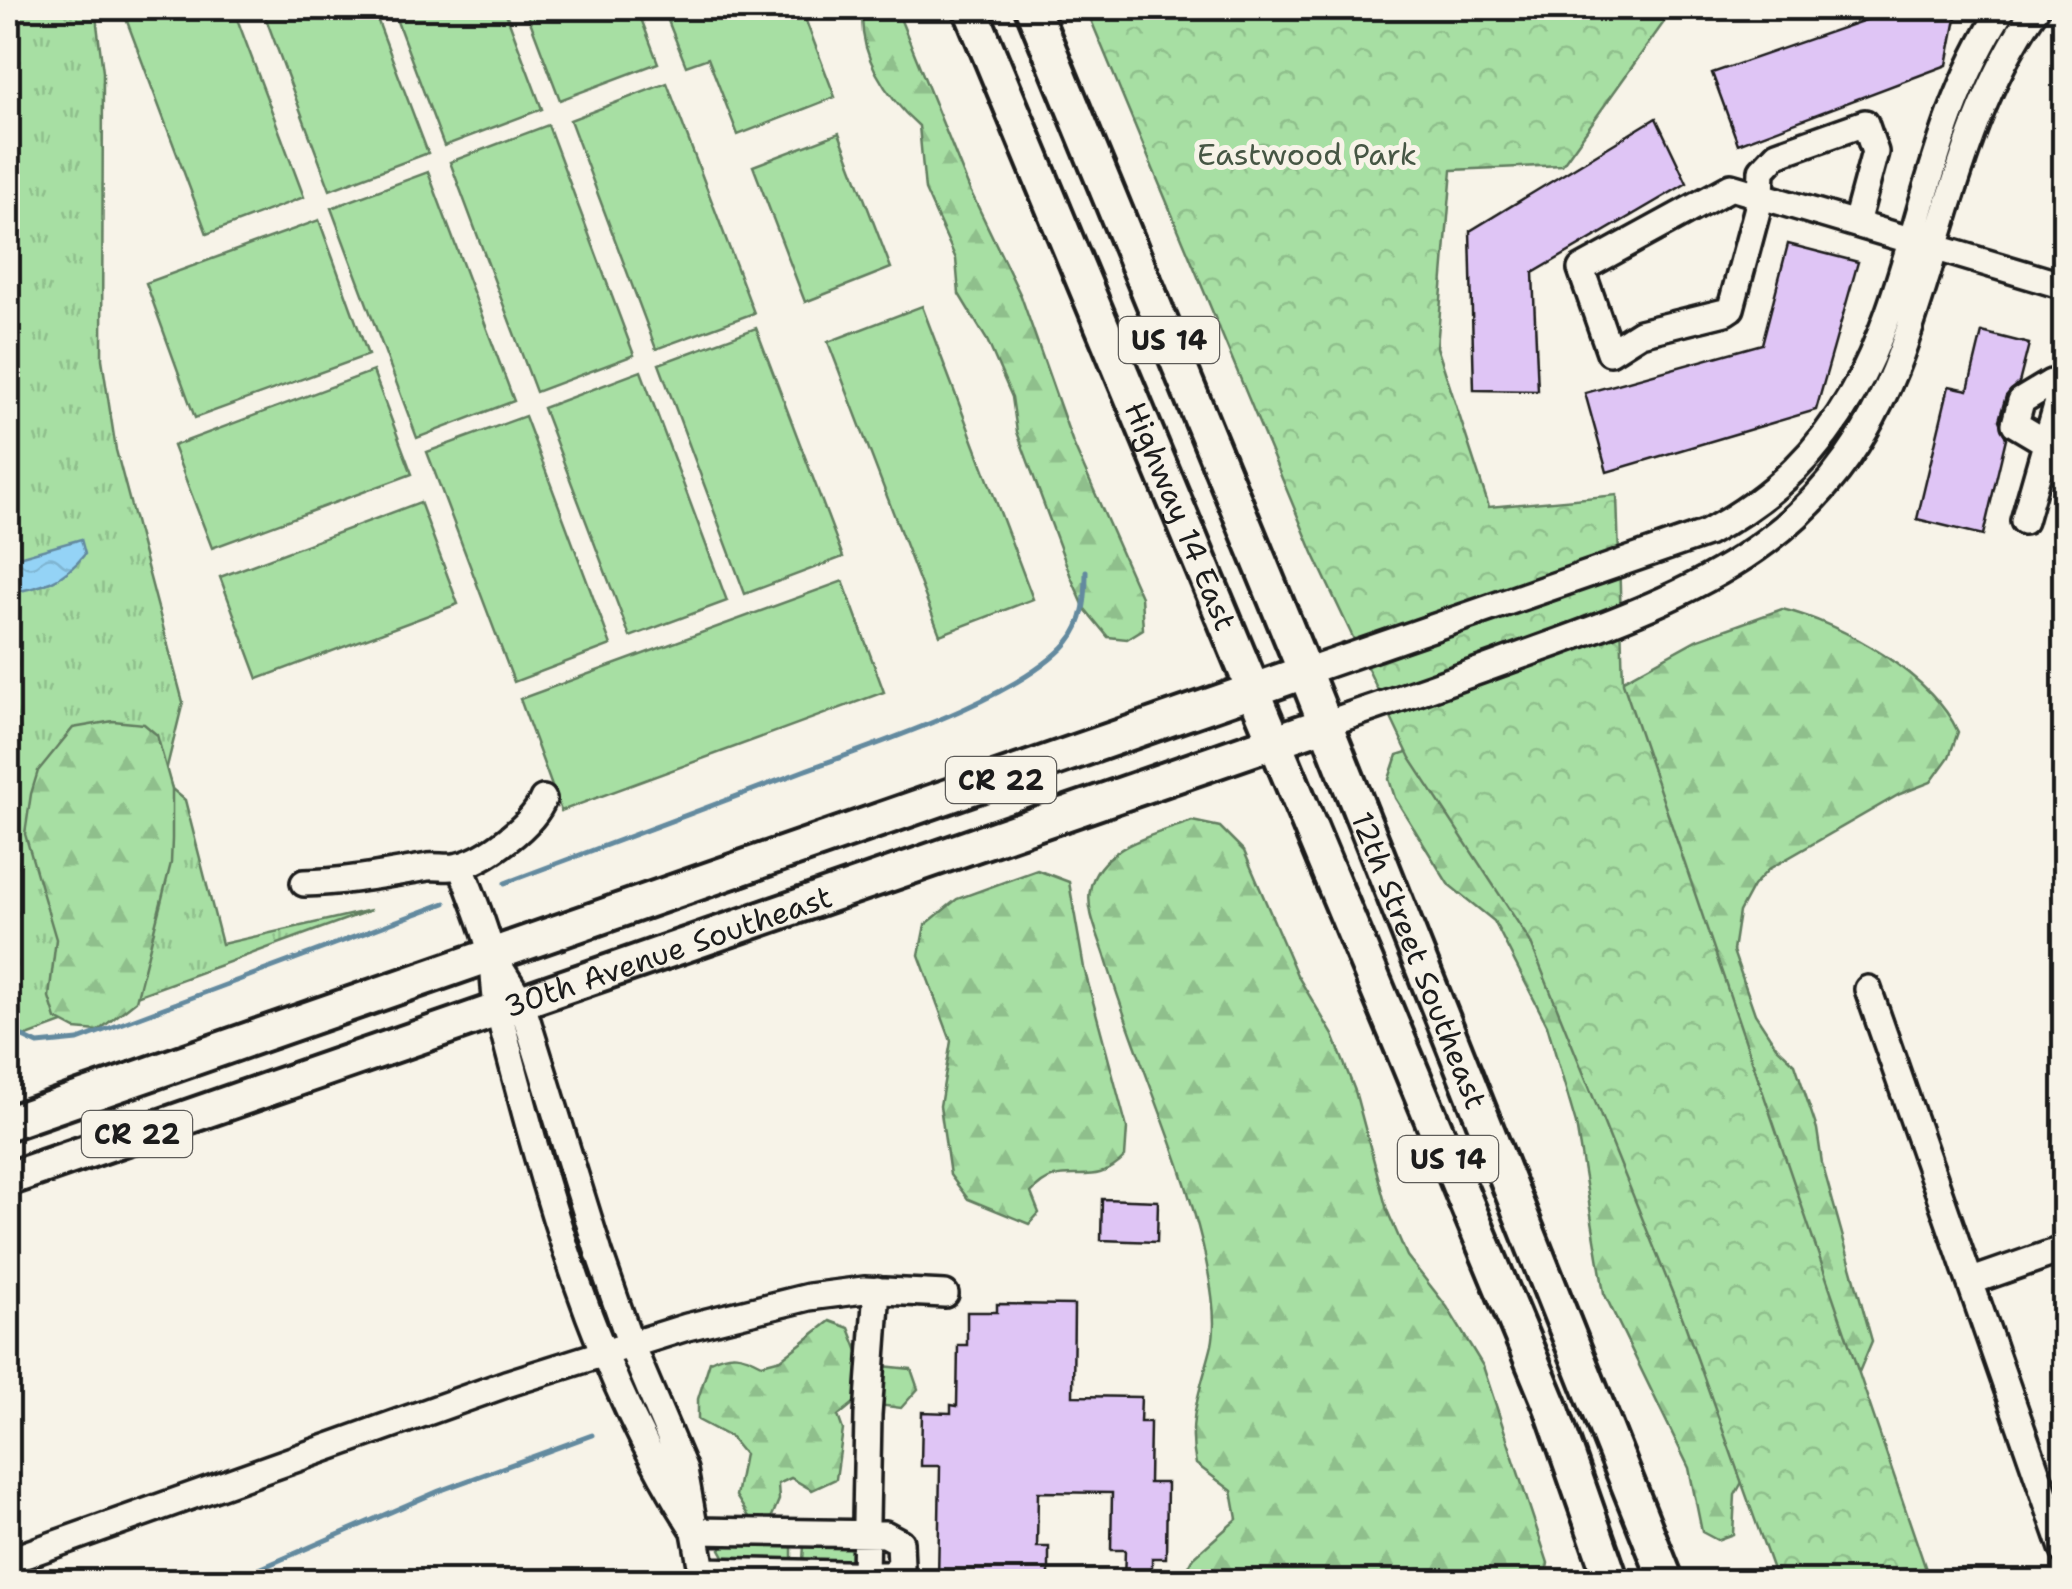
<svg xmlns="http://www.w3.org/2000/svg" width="2072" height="1589" viewBox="0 0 2072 1589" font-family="'Shantell Sans',sans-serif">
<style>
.grass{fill:url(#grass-tufts);stroke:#627e60;stroke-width:2.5}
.forest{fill:url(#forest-firs);stroke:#627e60;stroke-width:2.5}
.park{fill:url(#park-crowns);stroke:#627e60;stroke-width:2.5}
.garden{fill:#a7dfa3;stroke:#627e60;stroke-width:2.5}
.water{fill:url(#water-waves);stroke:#648a9f;stroke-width:2.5}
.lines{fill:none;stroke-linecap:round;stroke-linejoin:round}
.stream{stroke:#648a9f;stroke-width:5}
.building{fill:#dfc5f5;stroke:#1c1c1c;stroke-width:2.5}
.minor-casing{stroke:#1c1c1c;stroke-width:32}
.major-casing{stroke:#1c1c1c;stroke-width:40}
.minor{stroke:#f7f3e8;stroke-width:25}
.major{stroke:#f7f3e8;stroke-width:32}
.labels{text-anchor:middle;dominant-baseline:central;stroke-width:10;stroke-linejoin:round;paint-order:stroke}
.shield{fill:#f7f3e8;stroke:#5e5c59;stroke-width:2.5}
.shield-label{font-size:28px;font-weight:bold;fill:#1c1c1c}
.park-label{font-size:30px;fill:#465644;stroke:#f7f3e8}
.street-label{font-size:30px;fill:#1c1c1c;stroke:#f7f3e8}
</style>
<defs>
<pattern id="grass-tufts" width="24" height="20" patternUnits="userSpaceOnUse" patternTransform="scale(2.5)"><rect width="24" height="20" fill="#a7dfa3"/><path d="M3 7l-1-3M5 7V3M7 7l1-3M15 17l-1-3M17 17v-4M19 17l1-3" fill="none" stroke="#8fbf8c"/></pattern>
<pattern id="forest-firs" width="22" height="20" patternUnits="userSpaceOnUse" patternTransform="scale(2.5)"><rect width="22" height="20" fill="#a7dfa3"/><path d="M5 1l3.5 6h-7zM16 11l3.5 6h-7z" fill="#8fbf8c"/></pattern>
<pattern id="park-crowns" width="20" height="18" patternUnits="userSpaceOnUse" patternTransform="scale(2.5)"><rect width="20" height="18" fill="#a7dfa3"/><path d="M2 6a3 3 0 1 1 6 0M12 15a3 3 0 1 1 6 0" fill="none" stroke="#8fbf8c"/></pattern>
<pattern id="water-waves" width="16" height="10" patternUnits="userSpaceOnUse" patternTransform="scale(2.5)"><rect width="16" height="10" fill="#94d3f6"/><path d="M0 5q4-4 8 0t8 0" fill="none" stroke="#7fb5d2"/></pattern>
</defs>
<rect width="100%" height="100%" fill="#f7f3e8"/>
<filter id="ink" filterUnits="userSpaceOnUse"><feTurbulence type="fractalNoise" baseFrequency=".01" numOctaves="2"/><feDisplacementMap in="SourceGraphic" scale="20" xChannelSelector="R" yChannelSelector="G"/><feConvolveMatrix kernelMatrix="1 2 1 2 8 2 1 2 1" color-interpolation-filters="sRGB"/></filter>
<g filter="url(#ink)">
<!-- grass -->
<path class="grass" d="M8 8H95L103 72 102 359 116 450 183 702 166 771 172 789 185 800 222 944 371 910 8 1043Z
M727 1543 792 1544V1561L725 1558 720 1549Z
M804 1545 848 1546 855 1554 849 1563 803 1561Z"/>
<!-- forest -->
<path class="forest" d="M863 8H896L969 188 1021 296 1073 443 1141 597 1143 629 1127 639 1108 637 1085 609 1071 577 1017 432 1012 397 987 340 959 294 956 259 925 190 919 126C886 97 857 53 863 8Z
M1782 609C1842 623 1932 675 1958 732L1949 757 1931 782 1900 794 1769 869 1753 886 1739 912 1733 951 1755 1014 1776 1046 1795 1064 1817 1129 1822 1163 1872 1341 1847 1401 1747 1473 1735 1495 1733 1534 1717 1540 1702 1532 1689 1468 1604 1293 1576 1124 1547 1025 1494 921 1448 884 1395 798 1389 779 1397 755 1605 690 1696 640Z
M113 721 144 724 157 735 172 789V839L171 863 136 1001 98 1031 75 1029 56 1019 49 997 56 939 25 834 31 794 38 771 73 728Z
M1192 821 1220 827 1244 851 1297 975 1333 1035 1355 1091 1387 1210 1407 1256 1447 1307 1483 1366 1548 1563 1545 1581H1181L1194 1557 1237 1519 1232 1491 1196 1464C1186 1420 1202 1386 1212 1345 1218 1316 1209 1275 1203 1246 1179 1147 1134 1054 1105 956 1099 936 1086 911 1090 890 1098 846 1157 834 1192 821Z
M1037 870 1069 882 1084 968 1127 1128 1125 1157C1090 1194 1063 1156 1031 1193L1039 1213 1029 1224 968 1199 950 1175 940 1106 951 1041 919 955 925 925 957 899Z
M830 1321 849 1328 863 1364 911 1369 918 1389 901 1408 855 1402 838 1416 843 1430 836 1479 812 1490 791 1478 778 1484 779 1500 770 1521 751 1520 736 1496 744 1454 730 1437 698 1420V1399L710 1361C730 1351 742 1353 762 1364L781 1359Z"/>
<!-- park -->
<path class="park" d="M1086 8H1674L1562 165 1452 170 1437 347 1489 507 1617 495 1623 683 1930 1581H1777L1683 1319 1530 941 1410 758 1313 553Z"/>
<!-- garden -->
<path class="garden" d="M122 8H233L304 197 207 234Z
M262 8H373L428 153 330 190Z
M392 8H504L542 109 444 146Z
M525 8H637L658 63 560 100Z
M663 8H801L835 97 738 135 708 58 686 66Z
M667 83 754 313 656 349 570 120Z
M548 125 634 355 536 392 450 162Z
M839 133 891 268 805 302 753 166Z
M428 172 514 401 417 438 331 208Z
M319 220 368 355 195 418 146 283Z
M922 306 1033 599 940 635 828 342Z
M756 328 843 557 745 594 659 364Z
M373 371 412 474 212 548 173 446Z
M641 371 727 601 630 637 543 408Z
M525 416 611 645 514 682 427 452Z
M420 502 458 604 258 679 220 577Z
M843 581 884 692 561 811 520 699Z"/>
<!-- water -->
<path class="water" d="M8 63 12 66 18 104 8 166Z
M81 539 85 554C64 581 41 588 8 593V560Z"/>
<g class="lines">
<!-- stream -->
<path class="stream" d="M505 883C604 846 704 809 803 771 873 745 1020 698 1068 642 1085 622 1086 596 1086 571
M8 1030 38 1044 78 1040 445 903
M257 1570 439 1491 592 1435"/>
</g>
<!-- building -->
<path class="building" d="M1882 8H1958L1947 65 1738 144 1712 73 1880 15Z
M1656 118 1687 183 1533 273 1538 391 1474 390 1470 231Z
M1788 244 1858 262 1816 410 1607 472 1585 393 1762 344Z
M1982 332 2029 344 2019 383 2006 396 1999 420 2006 438 1983 535 1917 519 1949 386 1968 390Z
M1102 1199 1158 1201 1157 1242 1101 1240Z
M997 1304 1074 1305 1073 1396 1141 1397 1140 1422H1150L1149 1483H1167L1166 1558H1152V1582H1124L1125 1550H1111L1112 1493 1038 1492 1037 1547H1049V1582H938L940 1466H921L922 1412 951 1413V1405L957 1406 958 1345H967V1312H997Z"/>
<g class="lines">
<defs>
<path id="minor" d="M1856 223 1875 152 1865 123 1777 154 1762 170 1761 196 1731 308 1725 312 1640 333 1610 352 1581 269 1731 187C1842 219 1953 253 2064 286
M2047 443 2015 424 2021 401 2051 383 2063 387
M2024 521 2064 381
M1305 672 1707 533C1933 412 1883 194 2003 8
M1325 724C1397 700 1468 675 1539 649 1719 585 1842 530 1907 336 1946 224 1967 107 2036 8
M461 866C471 895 484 923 491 953 496 972 493 993 499 1013 545 1191 594 1375 695 1531
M304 883C347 882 386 874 428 867 438 866 450 869 459 866 486 860 533 825 543 799
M492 955 521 1001 599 1253 631 1345 684 1470 704 1582
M1868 989 2064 1551
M1972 1281 2064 1249
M695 1531 885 1534 900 1542 901 1566 889 1575 703 1571
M8 1561 506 1384 687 1327 809 1297 864 1290 945 1294
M865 1575 868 1415 877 1290"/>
<g id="major">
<path id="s1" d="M970 8 1551 1407 1612 1582"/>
<path id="s2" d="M1032 8 1298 655 1667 1582"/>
<path d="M8 1123 1305 672"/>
<path id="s3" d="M8 1179 1325 724"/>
</g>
</defs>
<!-- minor casing -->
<use href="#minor" class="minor-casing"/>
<!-- major casing -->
<use href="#major" class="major-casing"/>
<!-- minor -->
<use href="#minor" class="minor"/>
<!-- major -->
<use href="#major" class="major"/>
</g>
</g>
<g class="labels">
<!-- shield labels -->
<g class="shield">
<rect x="1119" y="317" width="100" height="46" rx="8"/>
<rect x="946" y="757" width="110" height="46" rx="8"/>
<rect x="82" y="1111" width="110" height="46" rx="8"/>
<rect x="1398" y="1136" width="100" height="46" rx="8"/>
</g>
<g class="shield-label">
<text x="1169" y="340">US 14</text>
<text x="1001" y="780">CR 22</text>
<text x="137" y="1134">CR 22</text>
<text x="1448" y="1159">US 14</text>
</g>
<!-- park labels -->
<g class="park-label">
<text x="1307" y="154">Eastwood Park</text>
</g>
<!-- street labels -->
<g class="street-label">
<text stroke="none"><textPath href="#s1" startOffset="550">Highway 14 East</textPath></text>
<text stroke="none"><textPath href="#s3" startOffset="698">30th Avenue Southeast</textPath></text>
<text stroke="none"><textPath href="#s2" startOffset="1028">12th Street Southeast</textPath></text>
</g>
</g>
<!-- margin -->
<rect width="2072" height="1589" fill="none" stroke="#f7f3e8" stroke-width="40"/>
<rect x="20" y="20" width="2032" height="1549" fill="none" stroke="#1c1c1c" stroke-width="4" filter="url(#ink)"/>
</svg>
